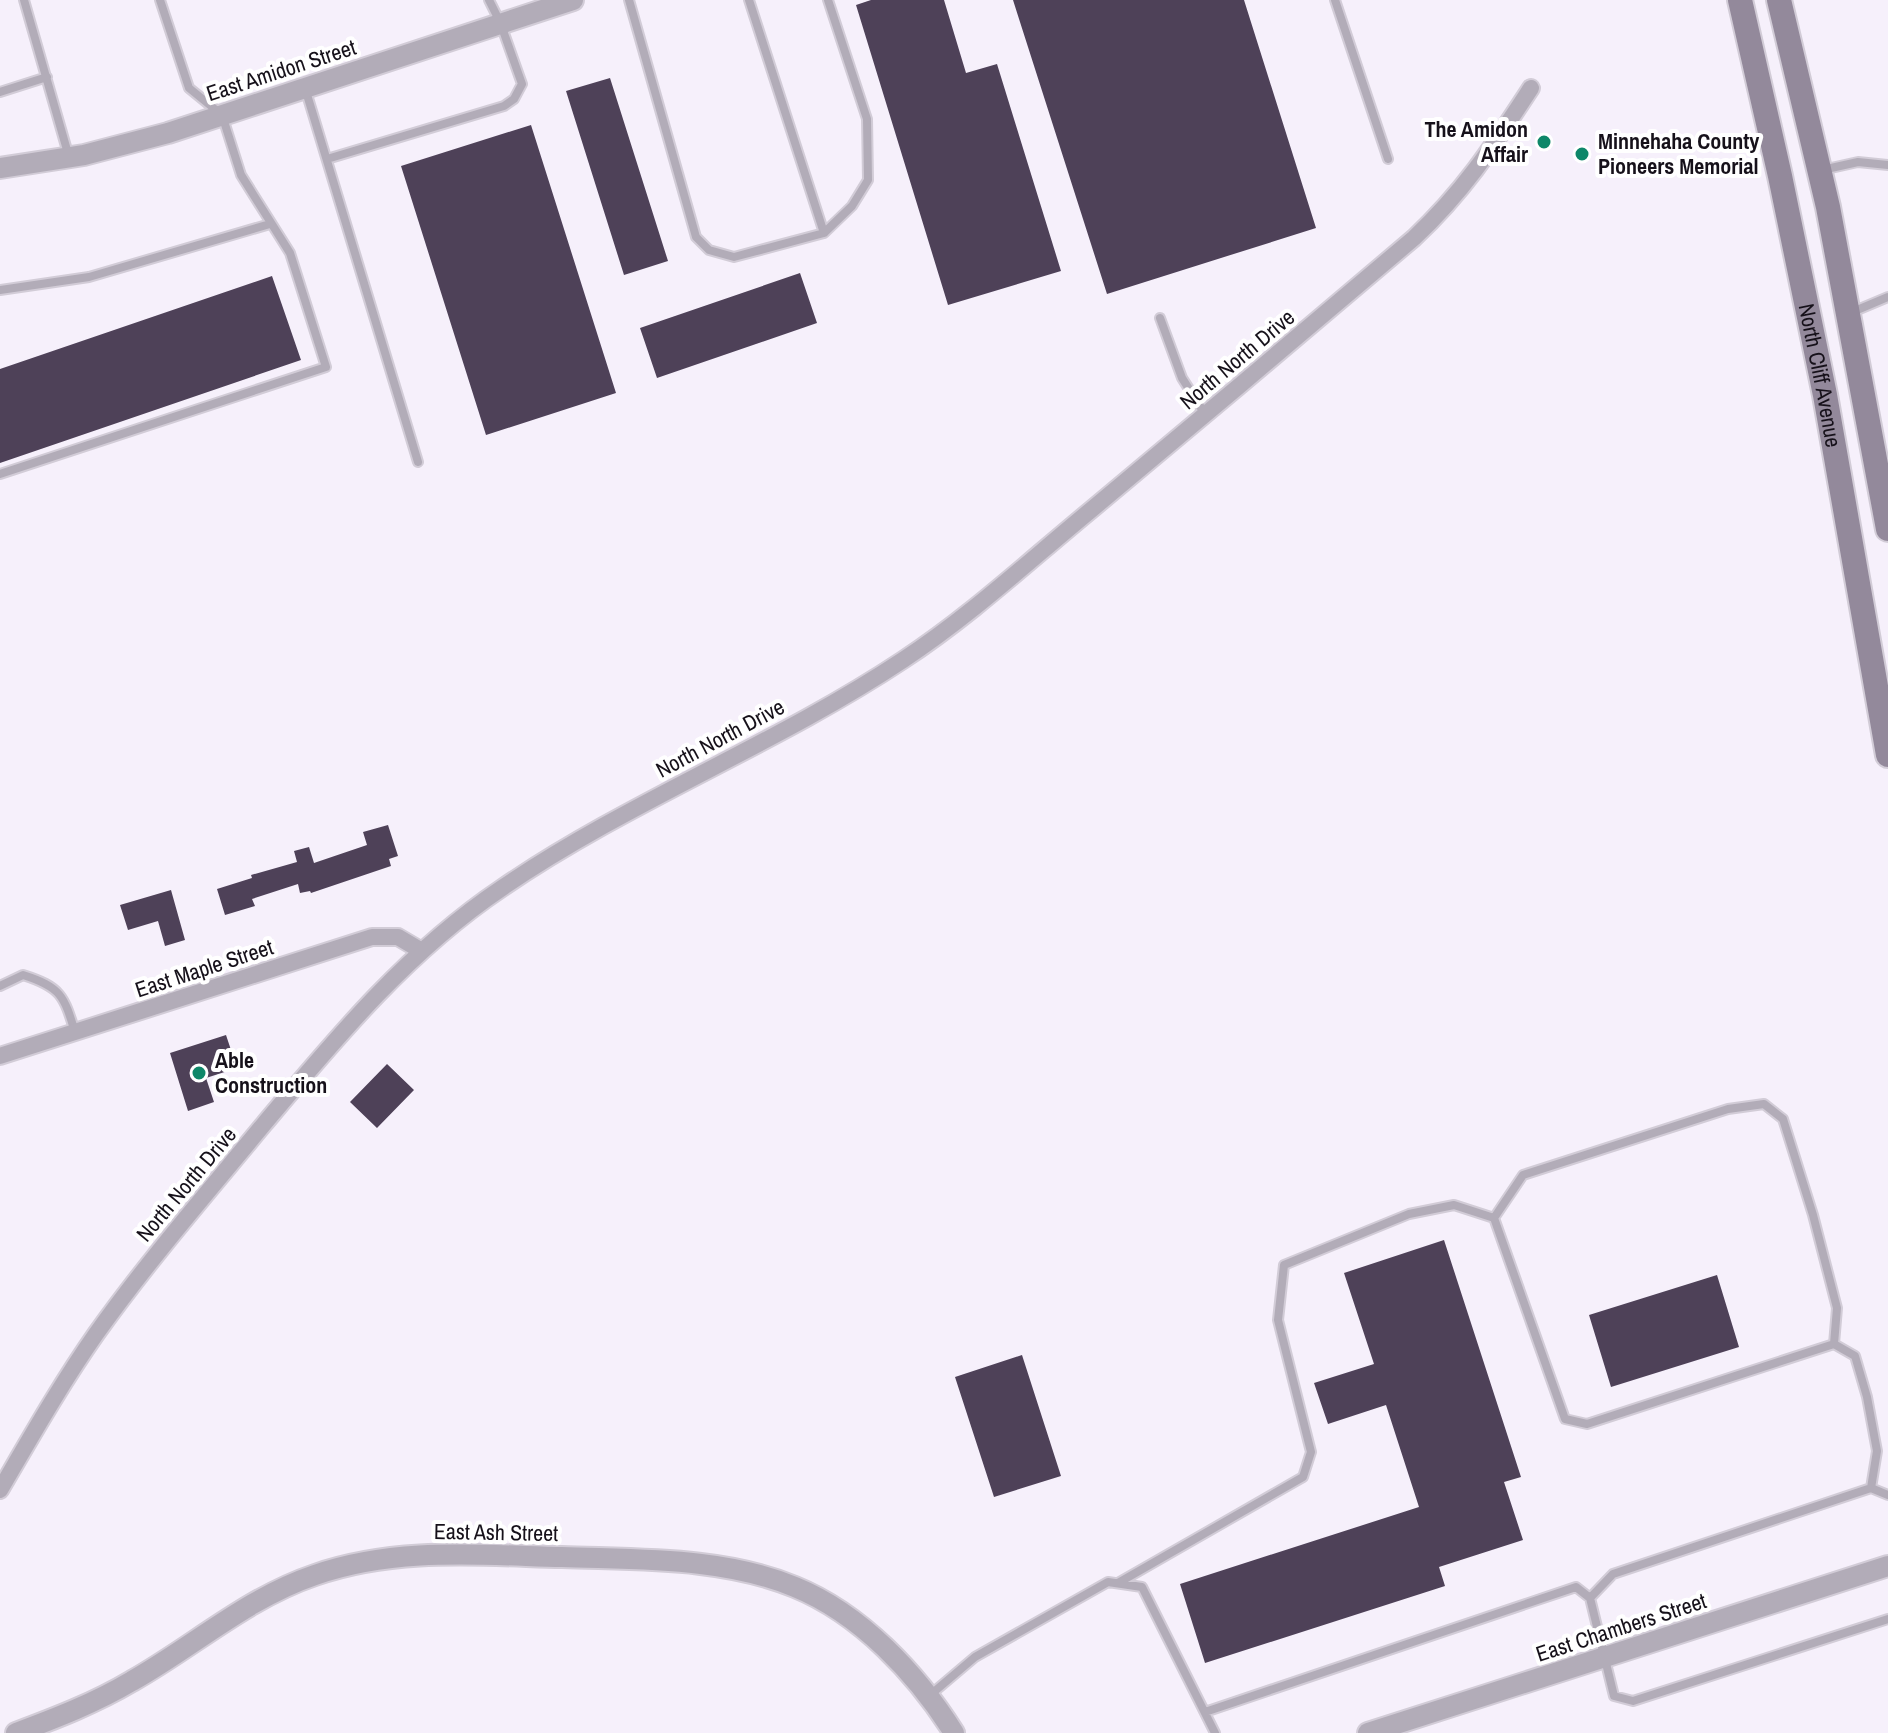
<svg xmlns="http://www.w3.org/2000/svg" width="1888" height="1733" viewBox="0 0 1888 1733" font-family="'Archivo Narrow',sans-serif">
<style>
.building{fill:#4e4158}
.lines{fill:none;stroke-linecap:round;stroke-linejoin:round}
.service-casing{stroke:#d2ccd7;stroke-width:12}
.minor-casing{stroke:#d2ccd7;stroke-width:20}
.tertiary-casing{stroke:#d2ccd7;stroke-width:24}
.secondary-casing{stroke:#d2ccd7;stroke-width:28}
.service{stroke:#b2acb8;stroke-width:8}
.minor{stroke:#b2acb8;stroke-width:16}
.tertiary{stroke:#b2acb8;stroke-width:20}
.secondary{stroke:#93899b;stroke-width:24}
.poi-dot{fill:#0e8769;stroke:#fff;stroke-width:3}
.labels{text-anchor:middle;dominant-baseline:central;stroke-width:8;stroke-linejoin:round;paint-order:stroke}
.street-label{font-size:22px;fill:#16111a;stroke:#fff}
.poi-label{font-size:22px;font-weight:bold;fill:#16111a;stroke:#fff;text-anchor:start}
</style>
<rect width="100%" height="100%" fill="#f6f0fb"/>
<!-- building -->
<path class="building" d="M871 0H944L966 73 997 64 1061 271 948 305 856 5Z
M1013 0H1244L1316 228 1107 294Z
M610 78 668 261 624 275 566 91Z
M531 125 616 393 486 435 401 166Z
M800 273 817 323 657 378 640 328Z
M272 276 301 360 0 463V369Z
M388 825 398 856 389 859 391 866 311 893 310 891 300 893 298 884 252 899 255 906 225 915 217 889 252 878 251 875 297 862 294 851 309 847 314 863 367 845 363 832Z
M171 890 185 940 165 946 158 921 128 930 120 905Z
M226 1035 237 1068 206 1078 214 1102 188 1111 170 1053Z
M387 1064 414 1090 377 1128 350 1102Z
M1444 1240 1521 1477 1504 1482 1523 1540 1439 1567 1445 1586 1205 1663 1180 1584 1419 1507 1386 1405 1328 1424 1314 1383 1374 1364 1344 1273Z
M1717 1275 1739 1347 1611 1387 1589 1315Z
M1022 1355 1061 1476 994 1497 955 1377Z"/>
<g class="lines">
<defs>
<path id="service" d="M24 0 69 157
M629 0 696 237 709 250 734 257 824 233 852 206 868 180 867 119 828 0
M749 0 824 233
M1335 0 1388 159
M305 88 418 462
M0 92 47 77
M327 159 504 106 514 99 522 84 500 22 489 0
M1822 170 1858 162 1888 165
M0 290 89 277 270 224
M1850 313 1888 297
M1160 318 1182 378 1205 414
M0 474 326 367 290 253 241 175 222 115 189 88 160 0
M0 986 23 975C61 987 64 996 75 1032
M1494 1218 1523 1175 1728 1109 1764 1104 1783 1119 1813 1215 1837 1308 1834 1344
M1118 1583 1303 1477 1311 1452 1278 1320 1284 1265 1409 1214 1454 1205 1494 1218 1565 1419 1587 1424 1834 1344 1855 1356 1867 1397 1877 1451 1871 1488
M1590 1598 1613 1574 1871 1488 1888 1495
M929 1696 975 1657 1108 1582 1142 1587 1215 1733
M1205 1712 1576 1587 1590 1598 1614 1696 1633 1701 1888 1619"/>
<path id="minor" d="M0 1056 372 937H398L420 950
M0 1490C31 1437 61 1384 96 1334 148 1261 207 1193 264 1124 336 1038 408 951 502 888 629 801 775 745 903 660 970 616 1029 561 1091 510 1199 420 1307 329 1414 238 1465 190 1493 146 1531 88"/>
<path id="tertiary" d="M0 168 84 155 168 133 573 0
M16 1733C56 1718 95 1703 132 1681 194 1646 247 1598 315 1575 395 1547 479 1555 562 1557 639 1560 723 1557 795 1587 861 1614 917 1674 954 1733
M1368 1733 1888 1566"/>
<g id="secondary">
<path id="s1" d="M1740 0 1780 176 1825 395 1888 755"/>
<path d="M1779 0 1828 207 1888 529"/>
</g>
</defs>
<!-- service casing -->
<use href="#service" class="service-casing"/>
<!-- minor casing -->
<use href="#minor" class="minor-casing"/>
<!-- tertiary casing -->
<use href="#tertiary" class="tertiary-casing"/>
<!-- secondary casing -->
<use href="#secondary" class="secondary-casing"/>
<!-- service -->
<use href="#service" class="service"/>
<!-- minor -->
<use href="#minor" class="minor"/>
<!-- tertiary -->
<use href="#tertiary" class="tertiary"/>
<!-- secondary -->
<use href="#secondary" class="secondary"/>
</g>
<!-- markers -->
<g class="poi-dot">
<circle cx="1544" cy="142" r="8"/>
<circle cx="1582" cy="154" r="8"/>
<circle cx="199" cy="1073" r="8"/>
</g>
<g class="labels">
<!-- street labels -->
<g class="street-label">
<text transform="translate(281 70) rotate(-18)">East Amidon Street</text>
<text transform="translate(1237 359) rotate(-40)">North North Drive</text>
<text stroke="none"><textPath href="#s1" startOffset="384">North Cliff Avenue</textPath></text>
<text transform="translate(720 738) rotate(-28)">North North Drive</text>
<text transform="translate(204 968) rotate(-18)">East Maple Street</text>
<text transform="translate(186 1184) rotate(-50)">North North Drive</text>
<text transform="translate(496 1532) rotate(1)">East Ash Street</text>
<text transform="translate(1621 1627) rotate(-18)">East Chambers Street</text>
</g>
<!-- poi labels -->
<g class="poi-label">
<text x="1528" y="129" text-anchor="end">The Amidon<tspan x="1528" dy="25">Affair</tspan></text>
<text x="1598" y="141">Minnehaha County<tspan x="1598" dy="25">Pioneers Memorial</tspan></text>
<text x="215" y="1060">Able<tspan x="215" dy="25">Construction</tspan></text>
</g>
</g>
</svg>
